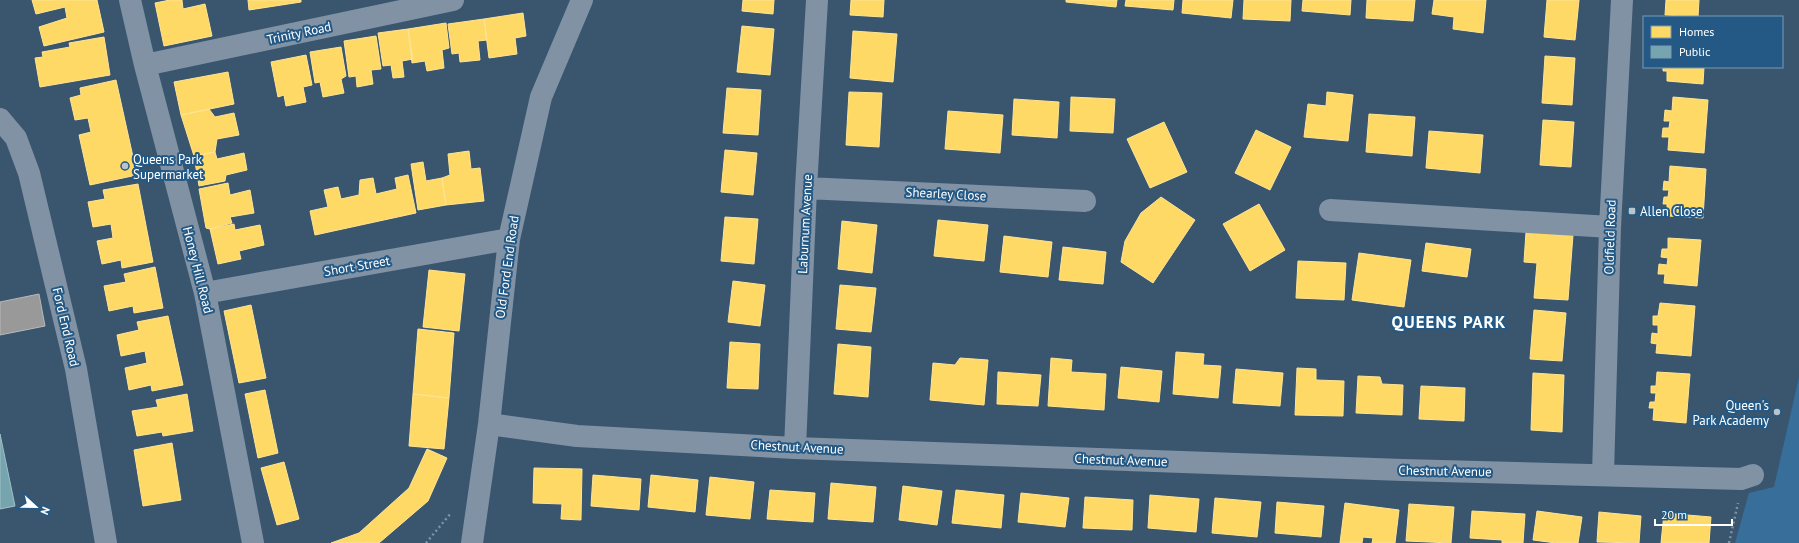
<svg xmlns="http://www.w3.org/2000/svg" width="1799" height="543" viewBox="0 0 1799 543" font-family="'PT Sans',sans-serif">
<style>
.green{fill:#386f9a}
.homes{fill:#ffd966;stroke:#ffe494}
.public{fill:#76a5af;stroke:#9fc0c7}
.industry{fill:#999;stroke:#b8b8b8}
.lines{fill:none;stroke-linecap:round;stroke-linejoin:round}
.path{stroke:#8092a4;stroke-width:2.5;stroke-dasharray:2 3;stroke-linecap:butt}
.street{stroke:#8092a4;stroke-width:22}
.poi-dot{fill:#bac4cc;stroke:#235984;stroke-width:1.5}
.labels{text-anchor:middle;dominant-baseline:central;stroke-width:4;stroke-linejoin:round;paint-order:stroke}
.street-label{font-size:13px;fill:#fff;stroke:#235984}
.poi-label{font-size:13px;fill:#fff;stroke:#235984;text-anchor:start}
.district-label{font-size:17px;font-weight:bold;letter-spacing:1px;fill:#fff;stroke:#235984}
</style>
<rect width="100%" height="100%" fill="#39566e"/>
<!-- green -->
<path class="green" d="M1799 377V543H1735L1749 493 1774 487Z"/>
<!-- homes -->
<path class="homes" d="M32 0H97L104 32 44 46 39 27 67 18 65 7 36 14Z
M170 0H182L183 9 205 4 212 36 164 46 155 3Z
M248 0H301V2L249 10Z
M743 0H774L773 14 742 11Z
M851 0H884L883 17 850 15Z
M1066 0H1117L1116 7 1066 2Z
M1126 0H1174L1173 10 1125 6Z
M1183 0H1233L1231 18 1182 13Z
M1244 0H1291L1290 21 1243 19Z
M1303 0H1351L1350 15 1302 11Z
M1367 0H1415L1413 21 1366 18Z
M1434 0H1486L1483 33 1453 29 1454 17 1432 14Z
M1547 0H1579L1575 40 1544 37Z
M1666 0H1699L1698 17 1665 15Z
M523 13 526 36 515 38 517 54 489 58 484 19Z
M484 19 487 40 478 41 480 60 460 62 459 53 452 54 448 24Z
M446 23 449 48 442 50 444 68 427 71 425 61 412 63 408 29Z
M742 26 774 29 770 75 737 72Z
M408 29 413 59 402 61 404 77 393 78 391 65 383 66 378 33Z
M853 31 897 34 893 82 850 78Z
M376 36 381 69 371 70 373 84 357 87 356 76 349 77 344 41Z
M104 37 110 75 40 87 35 58 43 57 42 52 70 47 69 43Z
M341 47 346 76 341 79 344 93 323 97 320 82 315 83 310 52Z
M306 55 312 85 303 87 306 102 286 106 284 95 278 97 271 62Z
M1545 56 1575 58 1572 105 1542 103Z
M1663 67H1704L1703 84 1667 81V71H1663Z
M228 72 234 104 181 115 174 82Z
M116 80 137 175 90 185 79 135 91 132 88 118 75 120 70 98 81 95 80 88Z
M727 88 761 90 758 135 723 133Z
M849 92 882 93 879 147 846 145Z
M1327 92 1353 95 1348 141 1304 137 1308 104 1326 106Z
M1071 97 1115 99 1113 133 1070 131Z
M1673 97 1708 100 1704 153 1668 150 1669 137H1662L1663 128H1669L1670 121H1664L1665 110 1672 111Z
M1014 99 1059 102 1057 138 1012 135Z
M209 109 215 117 234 113 239 135 217 139 215 152 194 156 181 115Z
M948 111 1003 115 1000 153 945 149Z
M1369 114 1415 117 1412 156 1366 152Z
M1543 120 1574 122 1571 167 1540 165Z
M1164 122 1187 172 1150 188 1127 139Z
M1256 130 1291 147 1270 190 1235 173Z
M1429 131 1483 135 1480 173 1426 168Z
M725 150 757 153 753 195 721 192Z
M469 151 471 169 480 168 484 201 446 205 442 178 450 175 448 154Z
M215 152 217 159 244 153 247 170 226 175 225 181 199 186 194 156Z
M423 162 426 181 442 178 446 205 418 210 411 164Z
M1670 166 1706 169 1703 218 1667 216V204H1663L1664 197H1668L1669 190H1663L1664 181 1669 182Z
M408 175 416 213 315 235 310 211 328 207 324 190 338 187 341 199 359 195 360 180 373 178 376 194 397 189 395 178Z
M228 183 230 195 250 190 254 213 230 217 232 223 210 229 206 228 199 189Z
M138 184 153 262 122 268 121 260 102 264 97 241 113 238 111 224 93 227 88 202 105 199 103 190Z
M1161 197 1195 220 1153 283 1121 262 1125 241 1141 213Z
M1259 204 1285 250 1250 271 1223 224Z
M725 217 758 219 754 264 721 261Z
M938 220 988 225 984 261 934 256Z
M842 221 877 225 872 273 838 269Z
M234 224 235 230 260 225 264 245 239 251 241 259 218 264 210 229Z
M1526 232 1573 235 1568 300 1534 298 1537 263 1524 262Z
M1004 236 1052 242 1048 277 1000 272Z
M1668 238 1701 240 1697 286 1664 283 1665 274H1658L1659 264 1667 265 1668 258 1661 257 1662 249H1668Z
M1426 243 1471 249 1467 277 1422 271Z
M1063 247 1106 252 1103 284 1059 280Z
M1359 253 1411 260 1404 307 1352 300Z
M1298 261 1346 263 1344 300 1296 298Z
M155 267 163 308 134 313 133 306 109 311 104 286 126 282 124 274Z
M429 270 465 274 459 331 423 327Z
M733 281 765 285 760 326 728 322Z
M840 285 876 288 871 332 836 329Z
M1660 303 1695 306 1691 356 1656 353 1657 344 1651 343 1652 333 1658 334V325H1653V316H1658Z
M251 305 266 378 239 383 224 311Z
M1534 310 1566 313 1562 361 1530 359Z
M168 316 183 385 152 391 151 385 129 390 125 368 147 363 145 351 121 356 117 335 139 330 137 322Z
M418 329 454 333 449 398 413 394Z
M730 342 760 344 758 389 727 388Z
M838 344 871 347 868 397 834 394Z
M1176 352 1204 354 1203 365 1221 366 1218 398 1173 394Z
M960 358 988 360 984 405 930 400 933 363 955 365Z
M1051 358 1072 360 1071 372 1106 374 1104 410 1048 406Z
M1121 367 1162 371 1159 402 1118 398Z
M1297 368 1316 369V380L1344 381 1343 416 1295 415Z
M1236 369 1283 373 1280 406 1233 403Z
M998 372 1041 375 1038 406 997 404Z
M1657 372 1690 374 1686 423 1653 420 1654 408H1649L1650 402H1655L1656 393H1651V386H1656Z
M1533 373 1564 375 1562 432 1531 430Z
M1358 376 1380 377 1382 384 1403 385 1402 415 1356 413Z
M1421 386 1465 388 1464 421 1419 419Z
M265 390 278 453 258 458 245 394Z
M187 394 193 431 163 436 162 432 137 436 132 411 158 407 156 400Z
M413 394 449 398 444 449 409 446Z
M172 443 181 500 143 506 134 450Z
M427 449 447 458 428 501 379 543H331L359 533 409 488Z
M284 462 299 519 277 525 261 468Z
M534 468 582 469 581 520 561 519 562 504 533 503Z
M593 475 641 479 639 510 591 506Z
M651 475 698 480 695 512 648 507Z
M710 477 754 482 750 519 706 515Z
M831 483 876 487 873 522 828 519Z
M903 486 942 491 937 525 899 520Z
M770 490 815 493 813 522 767 519Z
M956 490 1004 495 1001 528 952 523Z
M1021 493 1069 498 1065 527 1018 522Z
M1150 495 1199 499 1196 532 1148 528Z
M1085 497 1133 500 1132 530 1083 528Z
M1215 498 1261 502 1257 537 1212 533Z
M1277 502 1324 506 1321 537 1275 533Z
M1345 503 1399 510 1395 543H1372L1373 538 1363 537 1362 543H1340Z
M1409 504 1454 507 1451 543 1406 541Z
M1472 511 1525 514 1523 543H1502V540L1470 538Z
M1537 511 1582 517 1578 543H1556L1533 540Z
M1599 512 1641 516 1639 543 1597 542Z
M1664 513 1711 517 1709 543H1661Z"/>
<!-- public -->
<path class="public" d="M0 434 15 506 0 509Z"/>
<!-- industry -->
<path class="industry" d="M39 294 45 326 0 335V302Z"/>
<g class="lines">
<!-- path -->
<path class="path" d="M426 543 451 513
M1729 543 1738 503"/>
<!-- street -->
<path class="street" d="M130 0 145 65 205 293 253 543
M145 65 453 0
M0 119 16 138 29 173 76 369 106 543
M806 188 1085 201
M1330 210 1610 227
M205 293 509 239
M489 424 577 436 795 448 1403 470 1741 479 1753 475
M795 448 806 188 817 0
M1603 474 1610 227 1622 0
M472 543 489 424 509 239 541 97 582 0"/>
</g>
<!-- markers -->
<g class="poi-dot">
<circle cx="125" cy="166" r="4"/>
<rect x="1628" y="207" width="8" height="8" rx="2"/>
<circle cx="1777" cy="412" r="4"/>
</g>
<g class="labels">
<!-- street labels -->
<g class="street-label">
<text transform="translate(299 33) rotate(-12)">Trinity Road</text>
<text transform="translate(946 194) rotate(3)">Shearley Close</text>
<text transform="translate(805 224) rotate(-87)">Laburnum Avenue</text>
<text transform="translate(1610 237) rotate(-88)">Oldfield Road</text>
<text transform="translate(357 266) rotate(-10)">Short Street</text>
<text transform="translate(507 267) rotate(-82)">Old Ford End Road</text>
<text transform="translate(198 270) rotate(76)">Honey Hill Road</text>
<text transform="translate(66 327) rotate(77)">Ford End Road</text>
<text transform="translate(797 447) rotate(3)">Chestnut Avenue</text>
<text transform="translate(1121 460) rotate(2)">Chestnut Avenue</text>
<text transform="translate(1445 471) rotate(1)">Chestnut Avenue</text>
</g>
<!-- poi labels -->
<g class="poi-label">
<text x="133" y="159">Queens Park<tspan x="133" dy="15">Supermarket</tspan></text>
<text x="1640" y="211">Allen Close</text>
<text x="1769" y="405" text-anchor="end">Queen's<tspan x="1769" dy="15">Park Academy</tspan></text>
</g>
<!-- district labels -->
<g class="district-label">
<text x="1449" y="322">QUEENS PARK</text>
</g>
</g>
<!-- legend -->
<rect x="1643" y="16" width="140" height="52" fill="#235984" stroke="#7b9bb5"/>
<rect x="1651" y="26" width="20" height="12" fill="#ffd966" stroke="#7b9bb5"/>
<text x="1679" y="36" font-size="12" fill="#ffffff">Homes</text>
<rect x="1651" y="46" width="20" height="12" fill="#76a5af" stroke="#7b9bb5"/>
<text x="1679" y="56" font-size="12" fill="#ffffff">Public</text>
<!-- north arrow -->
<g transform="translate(36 507) rotate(112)" stroke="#235984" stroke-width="3" paint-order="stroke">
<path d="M0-3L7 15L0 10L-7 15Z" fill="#ffffff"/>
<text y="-6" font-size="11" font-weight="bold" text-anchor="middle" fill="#ffffff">N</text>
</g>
<!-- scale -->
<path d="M1655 519v6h77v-6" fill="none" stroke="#ffffff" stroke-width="2"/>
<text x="1661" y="519" font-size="12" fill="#ffffff" stroke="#235984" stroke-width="3" paint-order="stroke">20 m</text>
</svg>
